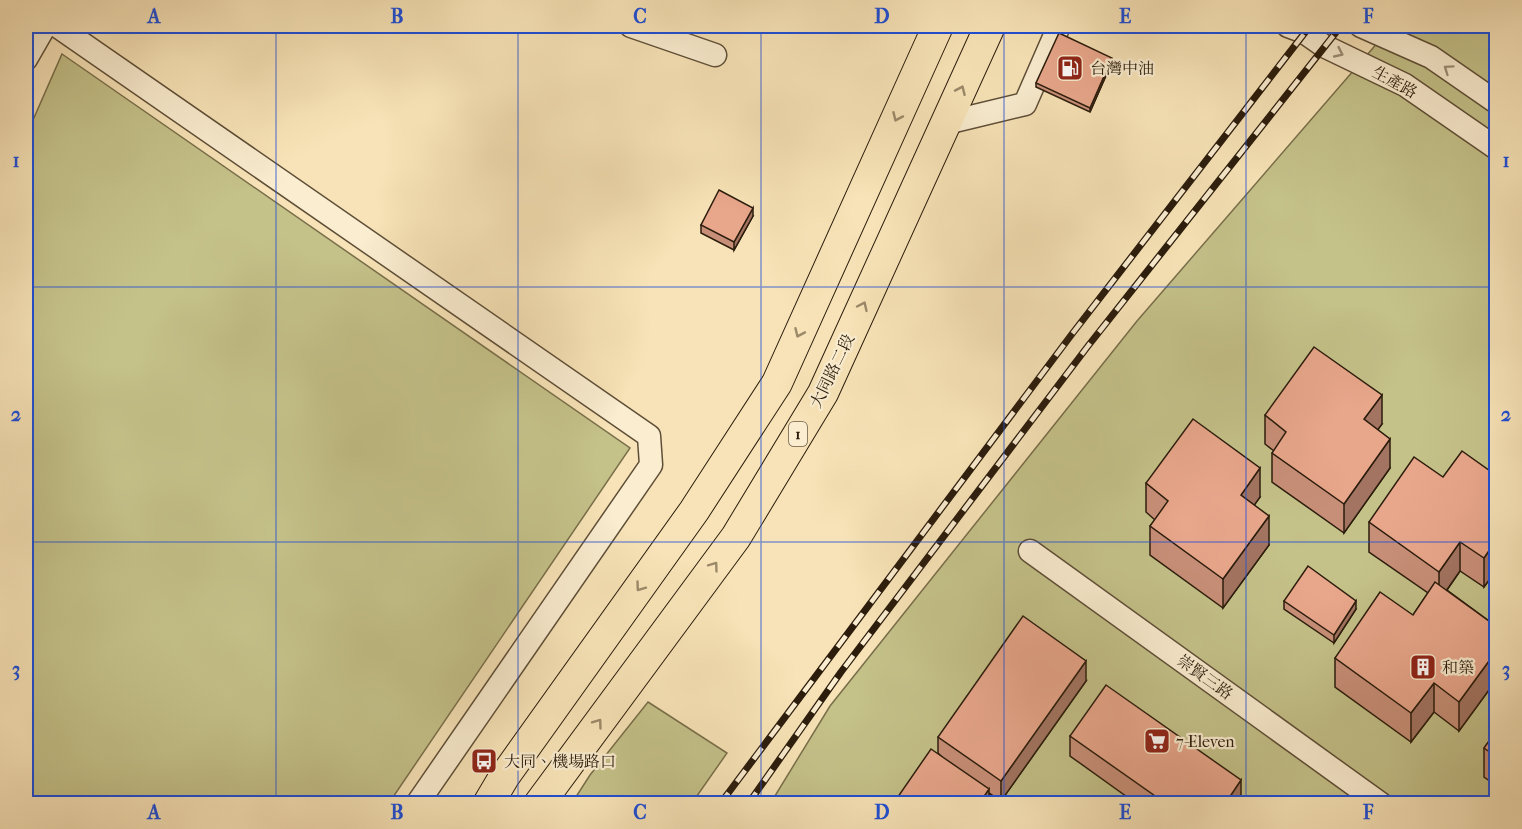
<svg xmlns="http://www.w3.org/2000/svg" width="1522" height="829" viewBox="0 0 1522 829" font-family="'IM FELL French Canon','Noto Serif TC',serif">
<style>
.green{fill:#c4c189;stroke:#786e4a;stroke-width:1.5}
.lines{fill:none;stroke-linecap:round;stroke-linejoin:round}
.minor-casing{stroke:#5e4e37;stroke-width:25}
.major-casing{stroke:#2b1c0c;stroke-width:32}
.minor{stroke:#faedd0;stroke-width:22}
.major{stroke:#f7e3b7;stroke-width:30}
.rail-casing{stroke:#2b1c0c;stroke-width:7}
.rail{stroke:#faedd0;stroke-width:4.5;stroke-dasharray:14;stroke-linecap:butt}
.wall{fill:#c88f78;stroke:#2b1c0c;stroke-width:1.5}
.shaded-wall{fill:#a27461;stroke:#2b1c0c;stroke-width:1.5}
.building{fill:#e8a68b;stroke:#2b1c0c;stroke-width:1.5}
.oneway{stroke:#9d8f78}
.oneway2{stroke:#9b896a}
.grid{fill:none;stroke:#1d4ed8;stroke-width:1.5;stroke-opacity:0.55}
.labels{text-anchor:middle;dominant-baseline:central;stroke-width:4.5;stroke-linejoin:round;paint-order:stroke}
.shield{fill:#faedd0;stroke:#695b47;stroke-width:1.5}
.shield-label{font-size:15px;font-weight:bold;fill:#2b1c0c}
.poi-label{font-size:16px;fill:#2b1c0c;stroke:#faedd0;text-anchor:start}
.street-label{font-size:16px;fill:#2b1c0c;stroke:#faedd0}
.neatline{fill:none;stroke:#1d4ed8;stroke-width:2}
.grid-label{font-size:20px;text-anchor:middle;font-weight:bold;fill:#1d4ed8}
</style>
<rect width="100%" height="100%" fill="#f7e3b7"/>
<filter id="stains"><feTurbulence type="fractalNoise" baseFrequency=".00333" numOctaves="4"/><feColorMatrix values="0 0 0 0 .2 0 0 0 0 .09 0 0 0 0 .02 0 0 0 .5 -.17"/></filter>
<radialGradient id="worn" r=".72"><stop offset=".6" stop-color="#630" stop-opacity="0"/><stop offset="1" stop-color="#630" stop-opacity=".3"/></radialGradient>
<!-- green -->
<path class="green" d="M1392 26H1496V803L770 804 830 706 1137 321Z
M62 54 630 448 389 803H26V136Z
M648 702 727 753 692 803H572L590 775Z"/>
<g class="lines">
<defs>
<path id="minor" d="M57 26 649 436 651 465 417 804
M631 26 715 55
M1288 26 1304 32 1324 46 1405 85 1496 148
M1361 26 1431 57 1496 102
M26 59 45 26
M946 123 1025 104 1059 26
M1030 551 1381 804"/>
<path id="major" d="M488 804 504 777 694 511 777 383 938 26
M539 804 736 537 823 393 990 26"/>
</defs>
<!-- minor casing -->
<use href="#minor" class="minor-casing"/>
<!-- major casing -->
<use href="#major" class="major-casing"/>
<!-- minor -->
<use href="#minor" class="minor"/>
<!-- major -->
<use href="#major" class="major"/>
<defs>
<path id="rail" d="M720 804 1072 334 1310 26
M748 804 841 672 1088 346 1341 26"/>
</defs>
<!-- rail casing -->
<use href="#rail" class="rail-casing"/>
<!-- rail -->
<use href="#rail" class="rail"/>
</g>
<!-- wall -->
<path class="wall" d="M1112 62 1090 112 1036 87V83Z
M753 216 734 250 701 233V225Z
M1265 415 1382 424 1378 429 1390 468 1344 533 1272 482V453L1274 451 1265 444Z
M1497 476V569L1484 587 1460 571 1447 590 1497 627V679L1459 731 1434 712 1411 742 1335 687V658L1413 615 1428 593 1369 552V522L1443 477Z
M1146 483 1260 497 1254 505 1269 545 1223 608 1150 555V526L1155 520 1146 512Z
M1284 601 1356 609 1334 643 1284 609Z
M1086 681 1001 801 989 793V804L938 753V737Z
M1497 730V786L1484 777V748Z
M1070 736 1241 800 1239 804H1137L1070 756Z"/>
<!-- shaded-wall -->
<path class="shaded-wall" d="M1112 58V62L1090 112V108Z
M753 208V216L734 250V242Z
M1382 395V424L1364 449V419Z
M1390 439V468L1344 533V504Z
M1260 468V497L1241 524V495Z
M1269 516V545L1223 608V579Z
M1497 539V569L1484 587V558Z
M1460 542V571L1439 601V572Z
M1356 601V609L1334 643V635Z
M1497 650V679L1459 731V702Z
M1086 661V681L1001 801V781Z
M1434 683V712L1411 742V713Z
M1241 780V800L1239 804H1225Z
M989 789V804H979Z"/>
<!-- building -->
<path class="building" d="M1059 33 1112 58 1090 108 1036 83Z
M719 190 753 208 734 242 701 225Z
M1314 347 1382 395 1364 419 1390 439 1344 504 1272 453 1286 432 1265 415Z
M1193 419 1260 468 1241 495 1269 516 1223 579 1150 526 1168 501 1146 483Z
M1462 451 1497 476V539L1484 558 1460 542 1439 572 1369 522 1414 457 1443 477Z
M1308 566 1356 601 1334 635 1284 601Z
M1435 582 1497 627V650L1459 702 1434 683 1411 713 1335 658 1380 592 1413 615Z
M1023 616 1086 661 1001 781 938 737Z
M1106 685 1241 780 1225 804H1149L1155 796 1070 736Z
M1497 730V757L1484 748Z
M931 749 989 789 979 804H893Z"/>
<!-- one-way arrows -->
<defs><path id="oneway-chevron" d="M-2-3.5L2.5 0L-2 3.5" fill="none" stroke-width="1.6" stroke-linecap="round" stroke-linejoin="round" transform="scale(1.5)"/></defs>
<g class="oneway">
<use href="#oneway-chevron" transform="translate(1339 53) rotate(25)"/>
<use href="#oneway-chevron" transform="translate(1448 69) rotate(-145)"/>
</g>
<g class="oneway2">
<use href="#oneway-chevron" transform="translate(961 90) rotate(-66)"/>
<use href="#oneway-chevron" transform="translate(897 117) rotate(114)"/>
<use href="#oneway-chevron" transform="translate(863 306) rotate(-65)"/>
<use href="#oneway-chevron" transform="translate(799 333) rotate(114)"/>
<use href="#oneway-chevron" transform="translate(714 566) rotate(-54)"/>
<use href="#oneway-chevron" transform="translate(640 587) rotate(126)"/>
<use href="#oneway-chevron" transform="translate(598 723) rotate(-54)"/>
</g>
<!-- grid -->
<path class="grid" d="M276 26V804M518 26V804M761 26V804M1004 26V804M1246 26V804M26 287H1496M26 542H1496"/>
<!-- icons -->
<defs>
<symbol id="fuel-square" viewBox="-11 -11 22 22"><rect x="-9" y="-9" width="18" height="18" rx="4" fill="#8f2418" stroke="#faedd0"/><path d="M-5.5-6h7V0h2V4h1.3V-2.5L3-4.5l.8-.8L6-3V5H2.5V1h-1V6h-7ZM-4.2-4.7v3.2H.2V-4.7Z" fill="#fff"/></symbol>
<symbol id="building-square" viewBox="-11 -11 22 22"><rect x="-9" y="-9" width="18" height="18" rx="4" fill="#8f2418" stroke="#faedd0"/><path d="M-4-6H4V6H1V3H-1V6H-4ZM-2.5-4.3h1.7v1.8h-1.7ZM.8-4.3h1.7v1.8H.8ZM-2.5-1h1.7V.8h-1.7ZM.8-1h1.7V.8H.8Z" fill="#fff"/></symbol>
<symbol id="supermarket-square" viewBox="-11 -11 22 22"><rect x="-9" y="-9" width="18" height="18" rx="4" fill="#8f2418" stroke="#faedd0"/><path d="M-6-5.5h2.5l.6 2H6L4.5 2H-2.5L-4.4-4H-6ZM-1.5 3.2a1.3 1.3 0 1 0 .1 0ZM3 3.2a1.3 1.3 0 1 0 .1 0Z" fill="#fff"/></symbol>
<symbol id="bus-square" viewBox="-11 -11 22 22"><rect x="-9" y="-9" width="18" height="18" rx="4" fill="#8f2418" stroke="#faedd0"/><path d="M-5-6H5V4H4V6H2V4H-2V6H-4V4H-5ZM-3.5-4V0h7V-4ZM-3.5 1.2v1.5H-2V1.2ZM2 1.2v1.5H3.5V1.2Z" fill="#fff"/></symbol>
</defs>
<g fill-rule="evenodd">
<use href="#fuel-square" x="1055" y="53" width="30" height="30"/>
<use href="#building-square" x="1408" y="652" width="30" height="30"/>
<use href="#supermarket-square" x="1142" y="726" width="30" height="30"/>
<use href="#bus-square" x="469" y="746" width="30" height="30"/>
</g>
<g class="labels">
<!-- shield labels -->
<rect class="shield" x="789" y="422" width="18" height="24" rx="4.5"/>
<g class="shield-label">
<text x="798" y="434">1</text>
</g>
<!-- poi labels -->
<g class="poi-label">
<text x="1090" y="68">台灣中油</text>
<text x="1442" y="667">和築</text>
<text x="1176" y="741">7-Eleven</text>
<text x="504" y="761">大同、機場路口</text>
</g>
<!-- street labels -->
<g class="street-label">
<text transform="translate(1395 82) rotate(29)">生產路</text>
<text transform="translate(832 371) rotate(-64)">大同路二段</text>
<text transform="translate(1205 677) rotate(36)">崇賢三路</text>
</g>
</g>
<!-- margin -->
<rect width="1522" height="829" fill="none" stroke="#f7e3b7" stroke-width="66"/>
<rect x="33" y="33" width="1456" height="763" class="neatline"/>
<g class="grid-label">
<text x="154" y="23">A</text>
<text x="397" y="23">B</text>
<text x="640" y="23">C</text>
<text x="882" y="23">D</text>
<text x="1125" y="23">E</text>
<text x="1368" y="23">F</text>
<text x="16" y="167">1</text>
<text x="1506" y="167">1</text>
<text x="16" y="421">2</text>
<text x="1506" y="421">2</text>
<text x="16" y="676">3</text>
<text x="1506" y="676">3</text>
<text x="154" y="819">A</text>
<text x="397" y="819">B</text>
<text x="640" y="819">C</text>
<text x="882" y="819">D</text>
<text x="1125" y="819">E</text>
<text x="1368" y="819">F</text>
</g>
<rect width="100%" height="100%" filter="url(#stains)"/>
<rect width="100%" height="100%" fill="url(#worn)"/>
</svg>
